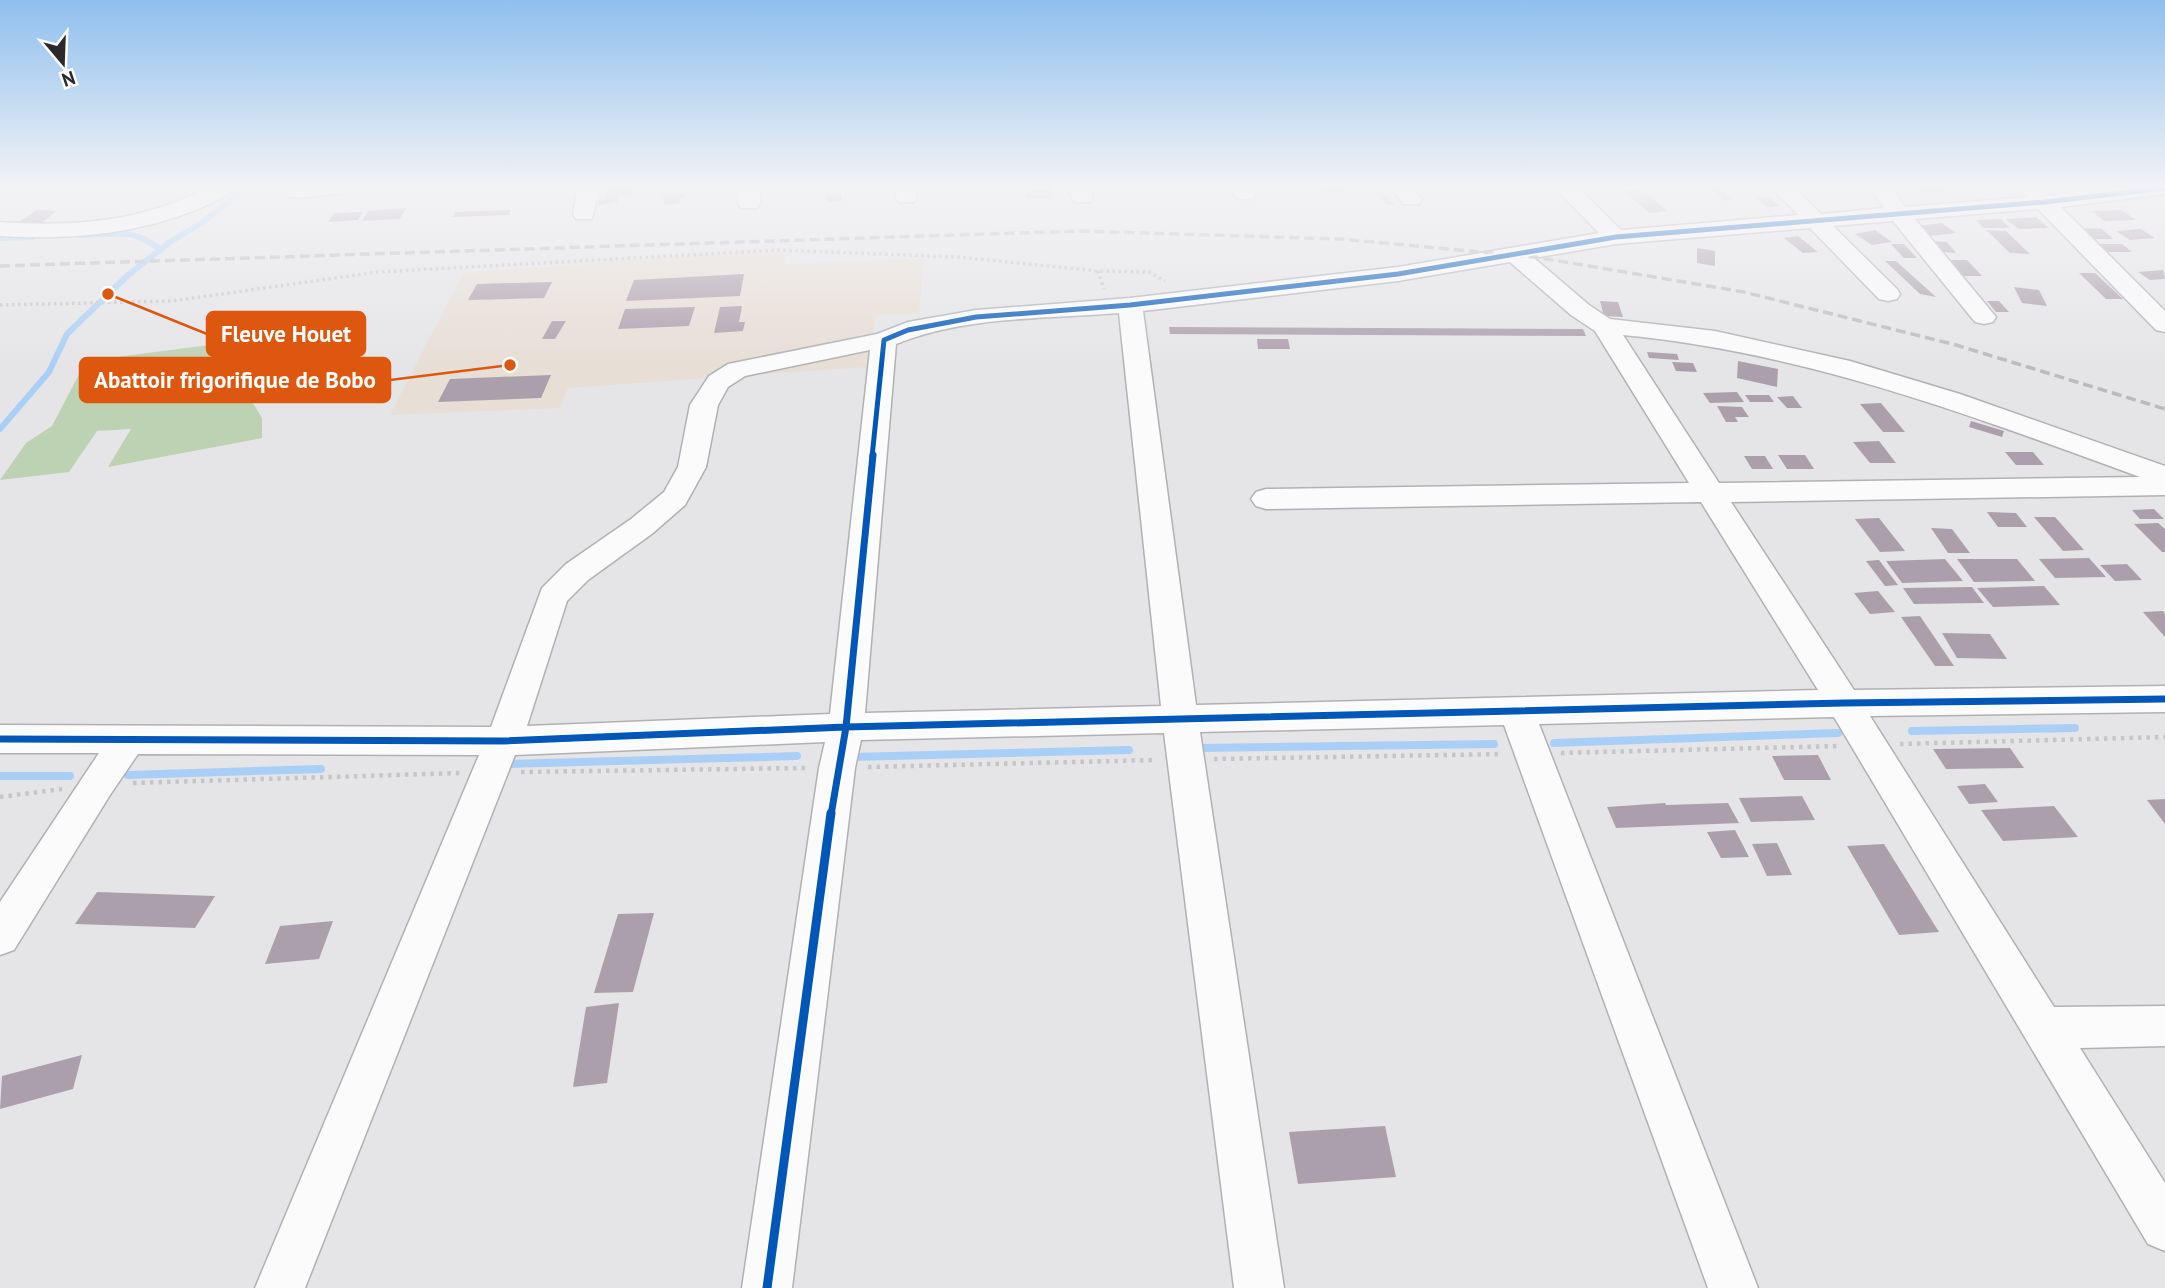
<svg xmlns="http://www.w3.org/2000/svg" width="2165" height="1288" viewBox="0 0 2165 1288" font-family="'PT Sans',sans-serif">
<style>
.industrial{fill:#e7ded5}
.green{fill:#bdd1b3}
.lines{fill:none;stroke-linecap:round;stroke-linejoin:round}
.stream-far1{stroke:#a9cff6;stroke-width:6}
.stream{stroke:#a9cff6;stroke-width:8}
.building{fill:#ac9fac}
.minor-casing{stroke:#b1b1b4;stroke-width:3}
.path-far1{stroke:#c6c6c7;stroke-width:3.5;stroke-dasharray:2.5 3.5;stroke-linecap:butt}
.path{stroke:#c6c6c7;stroke-width:4.5;stroke-dasharray:3.5 5;stroke-linecap:butt}
.minor{fill:#fbfbfc;fill-rule:evenodd}
.rail{stroke:#bbbbbd;stroke-width:3.5;stroke-dasharray:10 5;stroke-linecap:butt}
.cycleway-far2-casing{stroke:#fff;stroke-width:9}
.cycleway-far1-casing{stroke:#fff;stroke-width:11}
.cycleway-casing{stroke:#fff;stroke-width:13}
.cycleway-far2{stroke:#0057b8;stroke-width:5}
.cycleway-far1{stroke:#0057b8;stroke-width:7}
.cycleway{stroke:#0057b8;stroke-width:9}
.leader{fill:none;stroke:#de570e;stroke-width:2.5}
.callout-dot{fill:#de570e;stroke:#fff;stroke-width:2.5}
.callout{fill:#de570e;stroke:#de570e;stroke-width:2.5}
.callout-label{font-size:23px;text-anchor:middle;font-weight:bold;fill:#fff}
</style>
<rect width="100%" height="100%" fill="#e5e5e8"/>
<!-- industrial -->
<path class="industrial" d="M784 252 785 264 924 259 919 314 876 315 867 367 568 388 560 408 390 415 463 273 701 255Z"/>
<!-- green -->
<path class="green" d="M217 344 262 418V438L108 467 131 429 97 431 69 472 0 480 26 443 52 426 86 361Z"/>
<g class="lines">
<!-- stream-far1 -->
<path class="stream-far1" d="M80 235C115 234 132 227 161 250
M0 238 32 237
M0 429 49 372 67 334 127 276 170 242 203 222 246 187"/>
<!-- stream -->
<path class="stream" d="M1912 731 2075 728
M1554 743 1838 733
M1201 748 1494 744
M852 757 1129 750
M505 764 797 756
M128 775 321 769
M0 776H70"/>
</g>
<!-- building -->
<path class="building" d="M632 187V195L617 197 618 202 599 205 598 201 606 199 605 189Z
M1345 187 1349 192 1325 194 1320 188Z
M1349 187H1378L1393 204 1387 205 1373 190 1354 192Z
M1708 187H1717L1733 200 1725 201Z
M1910 187H1943L1946 191 1919 194Z
M1028 189H1053L1051 199 1026 198Z
M1642 189 1667 211 1649 213 1624 191Z
M683 192 684 198H679L680 203 664 205 663 194Z
M841 192 842 201 827 202 826 194Z
M1756 197H1769L1779 206 1766 207Z
M406 208 400 219 362 221 368 211Z
M37 210 57 211 40 224 19 222Z
M511 210 509 215 453 217 455 212Z
M2122 210 2136 220 2105 221 2091 211Z
M363 212 358 220 328 222 334 213Z
M2036 217 2049 228 2019 229 2005 219Z
M2001 219 2010 228H1984L1976 220Z
M1942 223 1956 233 1929 236 1916 226Z
M2082 228 2102 229 2113 239H2093Z
M2141 229 2155 238 2130 240 2116 231Z
M1875 230 1892 242 1872 245 1855 234Z
M1986 230 2006 231 2030 254 2010 253Z
M1798 236 1818 252 1803 253 1784 238Z
M1930 241 1947 242 1956 253 1939 252Z
M1891 244H1904L1917 258H1904Z
M2099 244H2122L2132 252H2108Z
M1697 248 1715 251V266L1697 263Z
M1949 260H1967L1982 276H1964Z
M1885 261H1896L1936 297 1920 294Z
M2163 270 2165 279 2150 280 2138 272Z
M2079 273H2095L2123 299H2106Z
M744 274 740 296 626 301 634 280Z
M552 282 544 298 468 300 477 284Z
M2014 287 2039 290 2047 306 2022 303Z
M1600 301 1618 302 1623 317 1604 316Z
M1987 301H1999L2009 312H1996Z
M742 306 739 322H745L743 331 714 333 720 307Z
M695 307 689 326 618 329 625 309Z
M552 321H566L555 339H542Z
M1169 327 1583 329 1586 336 1170 334Z
M1257 339H1288L1290 349H1258Z
M1647 352 1677 354 1679 360 1649 358Z
M1738 361 1778 369 1777 387 1737 378Z
M1672 362 1693 363 1697 372 1676 371Z
M551 375 541 398 438 402 450 379Z
M1737 392 1744 402 1710 403 1703 393Z
M1745 395H1769L1774 402H1750Z
M1793 396 1802 408H1787L1777 397Z
M1881 403 1905 432H1883L1860 404Z
M1717 406 1742 407 1749 417H1735L1738 422H1726Z
M1971 421 2004 431 2002 437 1969 427Z
M1879 441 1896 463H1870L1853 442Z
M2005 452H2033L2044 465H2016Z
M1778 455H1805L1814 469H1787Z
M1744 456H1765L1773 469H1752Z
M2154 509 2164 519H2140L2132 510Z
M1987 512 2016 513 2027 527H1998Z
M2034 517H2055L2084 550 2063 551Z
M1879 518 1905 551 1880 552 1855 519Z
M2158 523 2165 529V552H2162L2134 524Z
M1931 528 1952 529 1970 553H1948Z
M2089 558 2106 577 2055 578 2039 559Z
M1945 559 1963 581 1902 583 1886 561Z
M1957 559H2017L2035 581 1974 582Z
M1879 560 1898 585 1885 586 1866 561Z
M2127 564 2142 580 2115 581 2100 565Z
M2044 586 2060 605 1993 607 1977 588Z
M1972 587 1984 603 1914 604 1903 588Z
M1878 591 1895 612 1870 614 1854 593Z
M2163 611 2165 614V637L2143 612Z
M1920 616 1954 666H1935L1901 617Z
M1942 633 1990 634 2007 659 1957 658Z
M2010 748 2024 768 1946 769 1933 749Z
M1818 755 1831 780H1784L1772 756Z
M1985 784 1998 802 1969 804 1957 786Z
M1802 796 1815 820 1751 822 1739 798Z
M2165 799V824L2147 800Z
M1665 803 1666 805 1728 803 1739 823 1616 828 1607 807Z
M2054 806 2078 837 2003 841 1981 810Z
M1735 830 1749 857 1721 858 1707 832Z
M1777 843 1792 875 1767 876 1752 844Z
M1884 844 1939 932 1899 935 1847 846Z
M97 892 215 896 195 928 75 924Z
M654 913 633 992 594 993 618 914Z
M333 921 319 959 265 964 280 926Z
M619 1003 607 1083 573 1087 586 1007Z
M82 1055 73 1089 0 1109 2 1076Z
M1385 1126 1396 1177 1298 1184 1289 1132Z"/>
<g class="lines">
<defs>
<path id="minor" d="M208 187H235C227 198 209 204 198 209 134 235 68 240 0 236V222C73 227 143 222 208 187Z
M289 187H358L355 192 347 193 297 198 289 197 286 192Z
M578 187H600L592 219H576L573 214Z
M739 187H761L760 203 757 208H741L738 203Z
M893 187H915L917 197 914 202H898Z
M1067 187H1089L1093 197 1090 202H1074Z
M1229 187H1251L1256 194 1253 199H1237Z
M1390 187H1412L1422 199 1419 204H1403Z
M1554 187H1577L1621 230 1798 215 1771 187H1794L1821 214 1884 208 1869 187H1891L1905 207 2027 197 2023 192 2029 187H2042L2049 195 2120 187H2165V194L2061 207 2165 311V332L2156 330 2038 209 1915 219 1996 317 1993 322 1984 324 1975 322 1893 221 1833 226 1897 289 1900 294 1897 299 1888 301 1879 299 1810 228 1616 244 1534 258 1589 305 1610 319 1715 331 1850 361 1960 394 2165 466V495L1731 502 1854 690 2165 686V712L1870 716 2054 1007 2165 1006V1046L2080 1048 2165 1183V1251L2148 1244 1834 717 1539 724 1758 1288H1708L1504 725 1200 732 1284 1288H1234L1164 733 861 740 855 768 792 1288H742L819 768 825 742 515 755 305 1288H255L479 755 138 754 110 795 14 950 0 955V902L99 753H0V725L491 727 542 588 566 564 631 519 664 492 678 467 690 405 709 376 728 364 877 334 908 322 976 310 1130 298 1398 267 1599 233ZM1510 262 1571 315 1595 331 1689 483 1266 489 1256 492 1251 499 1256 506 1266 509 1701 502 1818 690 1196 705 1143 311 1398 281ZM1119 313 1161 706 865 713 896 344C964 316 1046 319 1119 313ZM1623 335C1804 352 1970 415 2140 477L1719 483ZM870 350 830 714 527 726 567 601 588 580 653 533 685 505 706 467 718 405 728 387 745 376Z"/>
</defs>
<!-- minor casing -->
<use href="#minor" class="minor-casing"/>
<!-- path-far1 -->
<path class="path-far1" d="M1098 271 1104 289
M0 305 172 301 378 272 779 250 958 257 1098 271 1149 272 1165 281"/>
<!-- path -->
<path class="path" d="M1900 744 2165 737
M1561 753 1839 746
M1214 759 1503 754
M868 767 1156 760
M521 772 806 768
M133 783 460 773
M0 797 62 789"/>
<!-- minor -->
<use href="#minor" class="minor"/>
<!-- rail -->
<path class="rail" d="M0 266 1080 231 1341 239 1535 257 1744 292 1956 345 2165 409"/>
<defs>
<path id="cycleway-far2" d="M872 457 884 340 908 330 976 317 1130 305 1398 274 1616 237 2044 202 2165 188"/>
<path id="cycleway-far1" d="M0 739 504 741 846 727 1844 703 2165 699
M831 815 846 727 873 455"/>
<path id="cycleway" d="M767 1288 831 813"/>
</defs>
<!-- cycleway-far2 casing -->
<use href="#cycleway-far2" class="cycleway-far2-casing"/>
<!-- cycleway-far1 casing -->
<use href="#cycleway-far1" class="cycleway-far1-casing"/>
<!-- cycleway casing -->
<use href="#cycleway" class="cycleway-casing"/>
<!-- cycleway-far2 -->
<use href="#cycleway-far2" class="cycleway-far2"/>
<!-- cycleway-far1 -->
<use href="#cycleway-far1" class="cycleway-far1"/>
<!-- cycleway -->
<use href="#cycleway" class="cycleway"/>
</g>
<!-- sky -->
<linearGradient id="sky" x2="0" y2="1"><stop stop-color="#8fbfee"/><stop offset="0.51" stop-color="#f3f3f5"/><stop offset="1" stop-color="#f3f3f5" stop-opacity="0"/></linearGradient>
<rect width="2165" height="367" fill="url(#sky)"/>
<!-- callouts -->
<path class="leader" d="M108 294L207 334M510 365L390 380"/>
<g class="callout-dot">
<circle cx="108" cy="294" r="7"/>
<circle cx="510" cy="365" r="7"/>
</g>
<g class="callout">
<rect x="207" y="312" width="158" height="44" rx="7"/>
<rect x="80" y="358" width="310" height="44" rx="7"/>
</g>
<g class="callout-label">
<text x="286" y="342">Fleuve Houet</text>
<text x="235" y="388">Abattoir frigorifique de Bobo</text>
</g>
<!-- north arrow -->
<g transform="translate(63 63) rotate(161)" stroke="#ffffff" stroke-width="5" paint-order="stroke">
<path d="M0-5L12 26L0 18L-12 26Z" fill="#2a2a2c"/>
<text y="-10" font-size="19" font-weight="bold" text-anchor="middle" fill="#2a2a2c">N</text>
</g>
</svg>
